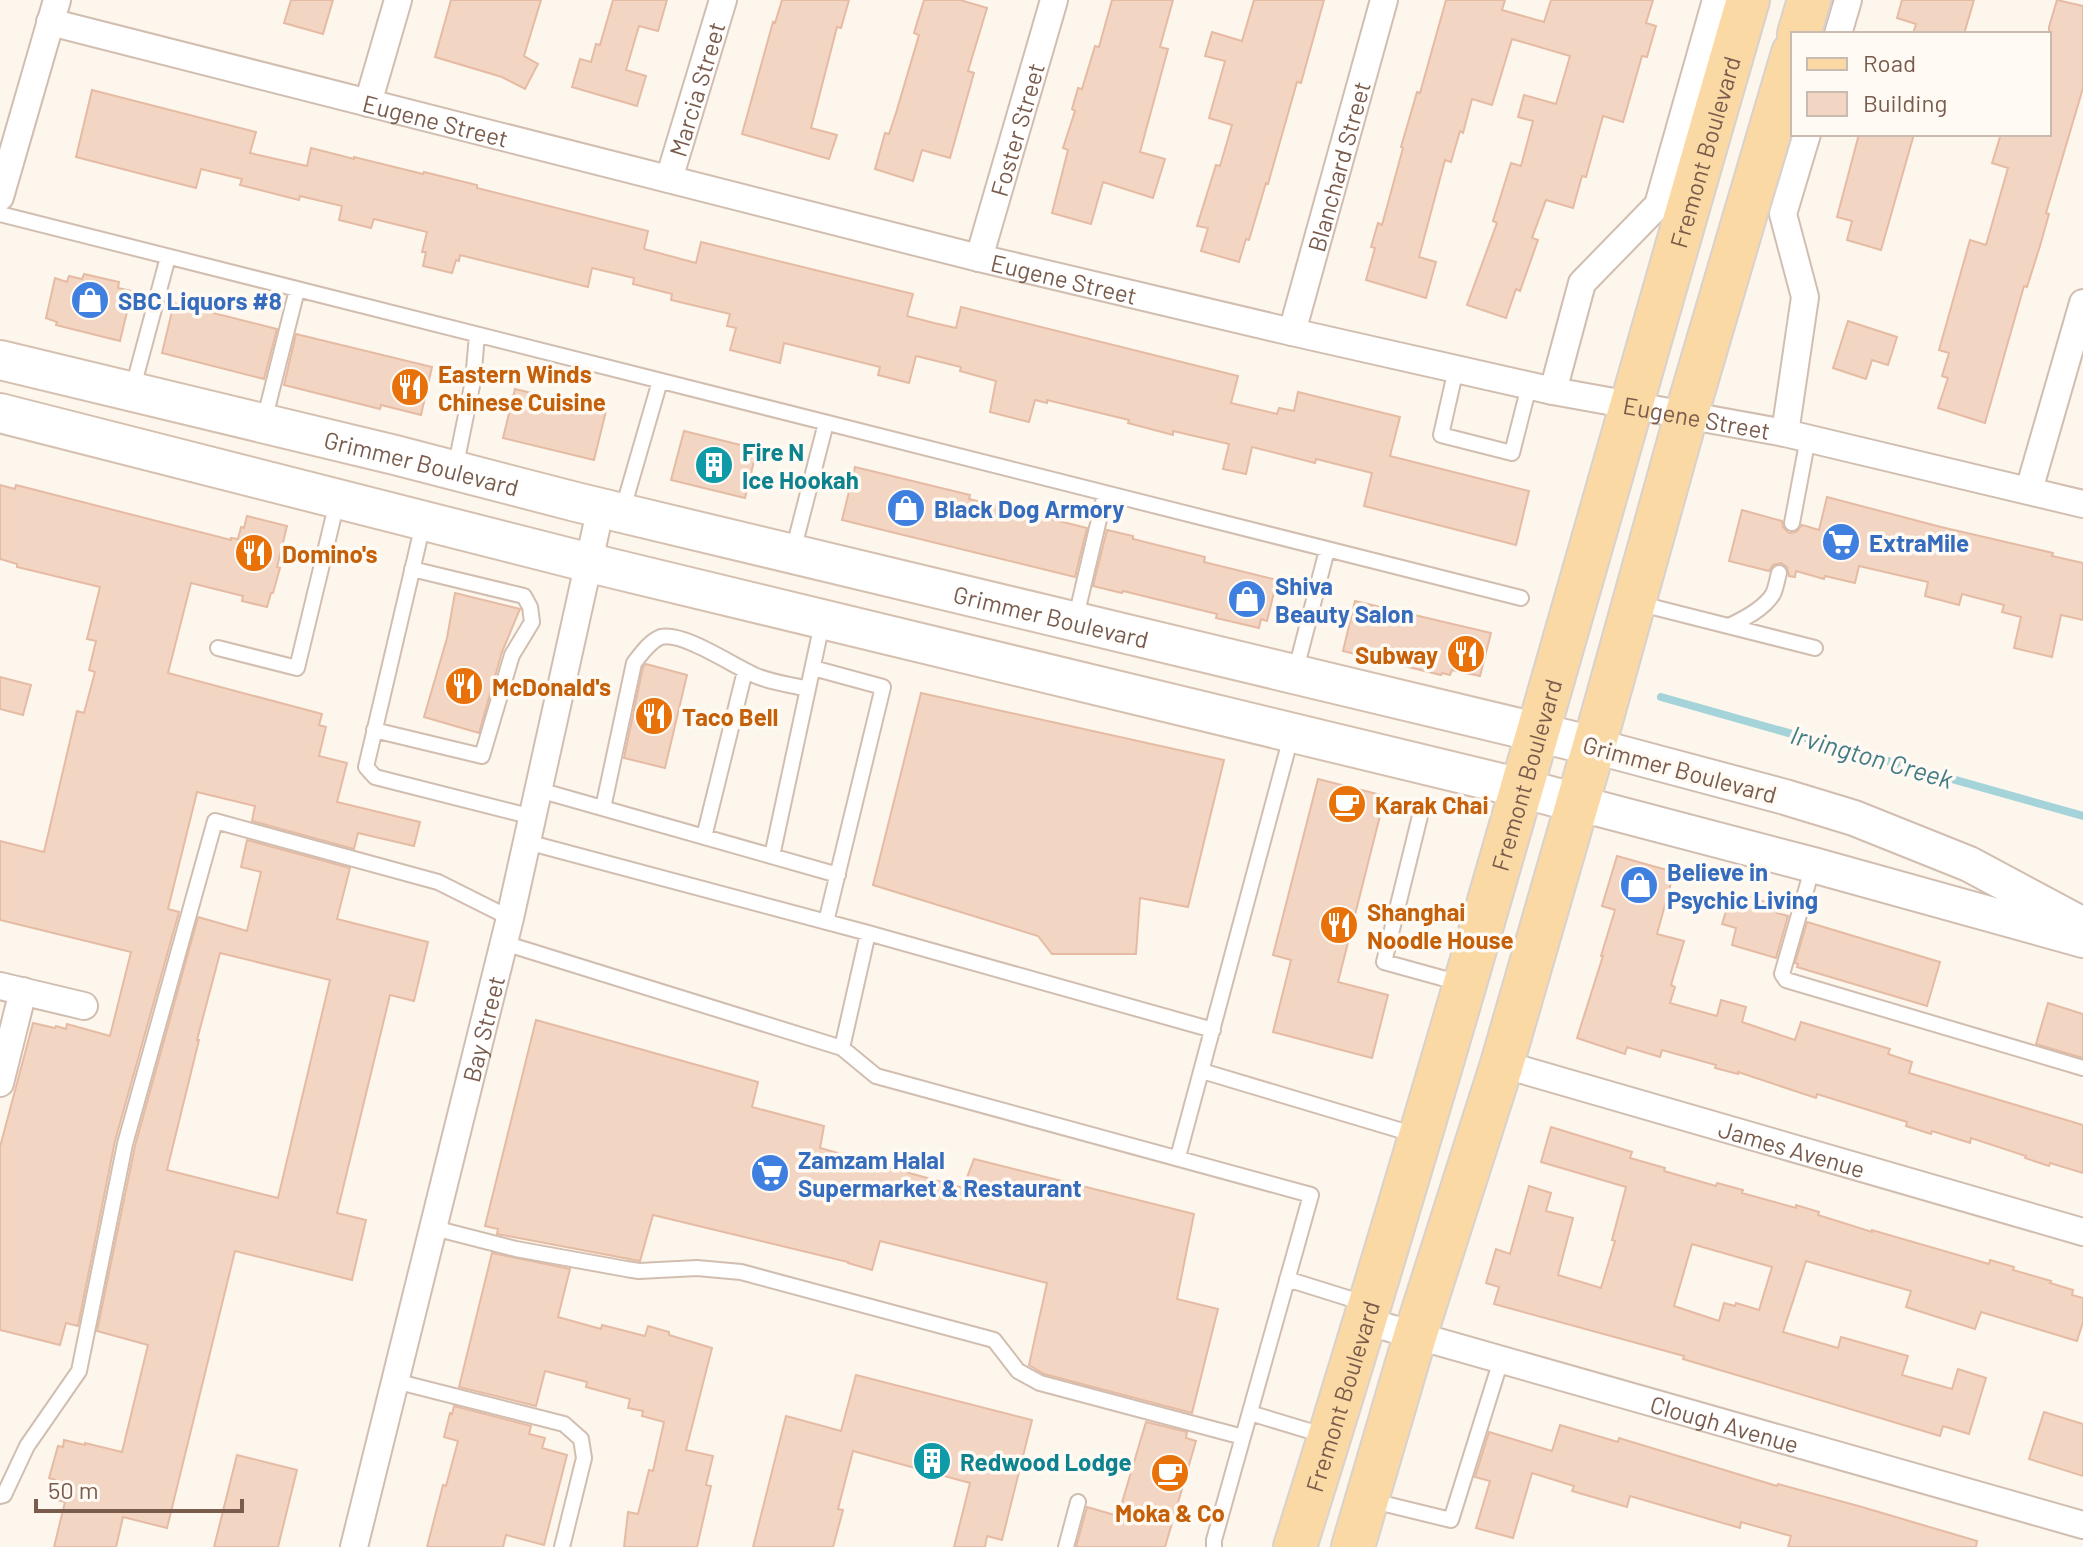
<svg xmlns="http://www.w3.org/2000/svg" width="2083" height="1547" viewBox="0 0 2083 1547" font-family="Barlow,sans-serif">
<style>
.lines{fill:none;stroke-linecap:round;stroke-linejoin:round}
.stream{stroke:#a5d3da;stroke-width:8}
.building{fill:#f3d5c3;stroke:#e6bba3;stroke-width:2;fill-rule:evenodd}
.service-casing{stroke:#d1beb0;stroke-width:18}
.minor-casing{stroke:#d1beb0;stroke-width:30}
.tertiary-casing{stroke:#d1beb0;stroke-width:38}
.secondary-casing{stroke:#d6c0b0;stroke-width:42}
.primary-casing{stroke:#dad1cd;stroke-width:46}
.service{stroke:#fff;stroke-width:14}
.minor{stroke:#fff;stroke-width:26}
.tertiary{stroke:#fff;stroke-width:34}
.secondary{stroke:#fff;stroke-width:38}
.primary{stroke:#fbd9a5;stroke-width:42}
.labels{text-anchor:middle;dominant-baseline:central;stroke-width:7;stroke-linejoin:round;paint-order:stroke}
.street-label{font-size:24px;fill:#7a5c4d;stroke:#fffaf3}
.shop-label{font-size:24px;font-weight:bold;fill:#366cbe;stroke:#fffaf3;text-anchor:start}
.food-label{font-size:24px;font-weight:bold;fill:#c56008;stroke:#fffaf3;text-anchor:start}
.culture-label{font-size:24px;font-weight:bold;fill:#0d838f;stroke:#fffaf3;text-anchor:start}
.water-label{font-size:26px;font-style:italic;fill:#437c86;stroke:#fffaf3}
</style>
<rect width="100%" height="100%" fill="#fdf6ec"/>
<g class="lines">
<!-- stream -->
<path class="stream" d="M1661 697 2083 816"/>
</g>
<!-- building -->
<path class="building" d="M291 0H333L323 34 284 23Z
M451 0H541L524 56 538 64 525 89 502 77 435 57Z
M613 0H667L658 31 639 26 626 70 646 76 637 106 572 87 580 59 591 62 596 44 600 45Z
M782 0H849L841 28 837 27 811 128 837 135 829 159 742 134 773 22 775 23Z
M924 0H960L987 8 968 71 974 73 950 158 922 150 913 181 875 169 885 133 889 134 896 113 919 35 914 33Z
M1112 0H1173L1160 47 1168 49 1140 152 1165 159 1153 198 1103 182 1091 224 1052 213 1068 150 1063 148 1075 111 1072 109 1078 88 1082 89 1095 46 1099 47Z
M1254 0H1324L1301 83 1297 82 1268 184 1266 183 1249 240 1246 239 1239 262 1201 251 1208 228 1197 226 1216 165 1220 166 1232 125 1209 118 1225 61 1205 56 1212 32 1242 41Z
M1446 0H1505L1502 10 1544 22 1551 0H1653L1646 23 1656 26 1647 57 1642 56 1623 122 1603 116 1586 177 1582 176 1573 208 1546 200 1532 238 1538 240 1520 291 1516 289 1506 318 1467 305 1497 223 1493 221 1511 163 1521 166 1533 121 1518 117 1524 95 1556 104 1570 56 1512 39 1492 105 1472 99 1463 133 1460 131 1451 162 1445 160 1419 257 1436 262 1426 298 1366 280 1375 248 1371 247 1378 223 1382 225 1403 148 1401 147 1417 92 1420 93Z
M1902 0H1974L1964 34H1913L1916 24 1897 18Z
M2057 0 2083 6V88L2046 213 2049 214 2040 246 2027 287 2024 286 1985 423 1938 408 1948 378 1942 376 1949 353 1939 350 1970 240 1986 245 2008 168 1992 163 2001 134H2049V27Z
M92 90 256 132 250 153 307 166 311 148 354 159V157L423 174 424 172 477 185V188L648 231 644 249 696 263 701 242 913 294 907 316 934 323 956 328 961 307 1238 376 1231 403 1277 414 1279 408 1294 411 1298 392 1400 417 1390 456 1529 491 1516 545 1364 506 1372 473 1316 459 1315 463 1252 447 1246 474 1223 469 1229 444 1173 431V435L1128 423 1129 420 1047 400V403L1035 400 1029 422 990 412 996 381 960 371 961 367 916 356 909 383 878 375 880 367 784 343 780 363 730 350 736 328 727 326 730 314 671 300 672 294 633 284 634 278 592 268 588 287 460 255 459 261 456 260 452 273 423 266 426 252H422L427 232 374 219 371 228 339 220 342 206 300 196 299 200 240 185 242 179 201 169 196 188 76 157Z
M1859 134H1914L1881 250 1847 240 1852 221 1837 217Z
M84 274 119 282 118 288 132 291 120 341 56 325 57 322 46 318 55 278 67 282 69 276 82 279Z
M174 303 277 329 264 379 162 353Z
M1848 321 1897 337 1888 365 1872 360 1866 379 1833 368Z
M296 334 432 367 421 415 381 405 380 409 284 385Z
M515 389 606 411 594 460 503 438Z
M684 431 757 449 745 498 671 480Z
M855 467 970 495 969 499 1087 528 1075 577 842 520Z
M0 485 15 489 16 485 231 540V538L238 539 241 527 244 528 247 516 287 526 277 567 280 568 273 593H271L267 607 242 601 243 596 191 583 168 673 322 714 319 725 326 727 319 756 347 763 337 802 420 822 414 846 358 833 354 849 252 821 255 806 197 792 168 909 179 912 115 1141 78 1326 66 1323 60 1345 0 1330V1147L33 1023 55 1028 56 1026 66 1029 67 1024 110 1036 131 952 0 920V841L44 852 77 711 84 713 95 672 89 670 96 641 87 639 100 587 17 567V564L0 559Z
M1827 497 1941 527 2053 553 2052 556 2083 563V620L2061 615 2052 657 2014 648 2021 617 2002 612 2004 605 1962 594 1959 605 1925 596 1928 582 1859 566 1855 583 1825 576 1824 579 1796 571 1795 577 1789 576 1787 567 1781 563 1773 565 1769 571 1729 561 1742 510 1782 521 1783 527 1789 533 1796 532 1802 525 1819 530Z
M1107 530 1133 536V539L1205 557 1204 562 1277 580 1267 621 1261 619 1259 628 1216 618 1217 614 1123 591 1122 593 1093 586Z
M455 593 520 609 502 652 479 733 424 717 447 638Z
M1355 601 1491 633 1480 676 1452 670 1450 675 1442 673 1441 675 1343 651Z
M646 664 687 675 665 768 624 758 643 667Z
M0 677 31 685 23 715 0 709Z
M921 693 1224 760 1188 907 1140 898 1136 954H1052L1038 936 873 885Z
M1318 779 1385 796 1338 982 1388 995 1372 1058 1273 1032 1291 960 1273 955Z
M247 840 350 868 337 919 428 942 414 1001 390 995 337 1213 366 1220 352 1280 235 1251 167 1528 123 1517 116 1547H54L65 1502 50 1498 55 1480 49 1478 58 1446 63 1447 64 1440 85 1445V1443L122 1452 148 1345 97 1331 135 1146 198 917 247 931 261 872 241 867ZM220 953 330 980 278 1198 167 1170 199 1040H197Z
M1617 856 1674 872 1657 934 1684 941 1671 985 1675 987 1670 1003 1717 1016 1721 1000 1746 1007 1742 1022 1795 1040 1801 1022 1890 1049 1888 1054 1912 1062 1909 1073 2083 1125V1173L2050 1163 2049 1166 2025 1158 2026 1156 1971 1138 1970 1143 1932 1131 1931 1134 1906 1126 1907 1122 1817 1094 1816 1098 1738 1072V1074L1715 1068 1716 1065 1662 1050 1660 1057 1627 1047 1625 1054 1577 1038 1603 956H1601L1615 910 1602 906Z
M1732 892 1779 906 1777 913 1788 916 1776 958 1732 945 1736 928 1722 924Z
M1807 922 1940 962 1927 1006 1797 967 1798 964 1795 963Z
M2048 1003 2083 1014V1058L2036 1044Z
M536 1020 758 1082 752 1107 824 1126 820 1148 963 1188 974 1159 1194 1214 1177 1299 1218 1309 1192 1413 1044 1374 1029 1365 1047 1283 880 1241 872 1270 848 1263V1262L653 1215 640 1261 497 1234 498 1229 485 1226Z
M1551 1127 1632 1152 1630 1158 1665 1168 1664 1171 1716 1186 1717 1183 1743 1190 1742 1193 1796 1208V1205L1819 1212 1818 1215 1872 1232V1230L1989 1264 1990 1260 2014 1267 2013 1270 2051 1281 2050 1283 2073 1290 2072 1295 2083 1298V1322L2077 1341 1981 1312 1975 1329 1906 1307 1911 1291 1806 1261 1783 1332 1838 1348 1841 1337 1908 1356 1902 1375 1952 1389 1958 1369 1986 1378 1969 1434 1943 1426 1940 1436 1683 1359 1684 1356 1494 1304 1499 1287 1486 1283 1496 1249 1510 1254 1529 1186 1551 1193 1546 1211 1573 1218 1558 1275 1601 1288 1615 1241 1612 1240 1626 1187 1541 1162ZM1692 1244 1772 1267 1759 1310 1736 1303 1735 1306 1724 1303 1719 1321 1674 1306Z
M492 1253 570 1269 558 1317 601 1329 602 1325 645 1336 648 1326 669 1332V1335L712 1348 686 1450 713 1456 706 1485 711 1486 697 1547H624L628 1512 638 1514 649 1470 653 1471 664 1422 642 1416 643 1411 628 1408 630 1399 586 1387 587 1382 545 1371 536 1406 459 1387Z
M856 1375 1032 1420 1002 1540 987 1536 985 1547H954L970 1483 853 1451 838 1509 843 1510 833 1547H753L786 1416 841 1431Z
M454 1406 531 1426 529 1434 545 1438 542 1448 567 1455 544 1545 506 1535 503 1547H427L443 1485 446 1486 458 1441 444 1437 450 1413 452 1414Z
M2044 1412 2083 1424V1476L2029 1459Z
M1146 1422 1187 1432 1186 1438 1196 1441 1165 1547H1076L1087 1507 1118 1516Z
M1560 1425 1618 1442 1619 1438 1777 1486 1778 1484 1862 1507 1977 1541 1976 1547H1788L1791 1536 1741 1522 1740 1528 1630 1496 1627 1507 1572 1491 1574 1486 1532 1473 1513 1538 1476 1528 1490 1481 1475 1477 1489 1432 1552 1451Z
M237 1455 297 1470 278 1547H214Z"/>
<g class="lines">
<defs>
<path id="service" d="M0 214 1521 598
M1456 369 1441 435 1512 453 1529 386
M132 391 168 257
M264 421 297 290
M455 469 473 381 477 335
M622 512 660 381
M1792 523 1808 438
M423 524 366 767 375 777 533 817
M793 551 826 423
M1637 603 1815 648
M1075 621 1105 494
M1729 626C1744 619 1764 609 1773 594 1776 588 1777 580 1779 573
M218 648 297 668 337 502
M813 668 883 687 826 922
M1295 673 1327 550
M374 730 482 756 512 655 532 622 530 607 524 596 412 569
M539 790 838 875
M603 808 634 663C641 654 650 641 661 637 683 631 736 668 759 677 775 683 792 685 808 689
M1420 816 1384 962 1460 983
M704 837 745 671
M527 842 868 933 1213 1030
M772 856 823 619
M1813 866 1782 974 1786 980 2083 1068
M504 943 842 1048 876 1076 1311 1195 1214 1540V1547
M842 1048 868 933
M1202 1071 1416 1135
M1178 1157 1292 733
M434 1228 516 1249 626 1269 639 1271 697 1268 741 1272 994 1340 1018 1371 1040 1383 1243 1437
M1287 1279 1367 1304
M395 1381 564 1424 581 1439 584 1458 562 1547
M1250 1413 1326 1436
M0 1496 4 1495 27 1446 79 1371 125 1144 215 821 438 882 510 918
M1369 1500 1451 1520 1501 1360
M1066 1547 1078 1502"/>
<g id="minor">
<path id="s1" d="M50 22 979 258 1292 332 1553 391 1785 433 2083 504"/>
<path d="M1838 34 1848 0"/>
<path d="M368 103 398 0"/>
<path id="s2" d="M669 179 723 0"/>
<path d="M0 197 57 0"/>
<path id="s3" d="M979 258 1054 0"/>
<path id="s4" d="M1292 332 1384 0"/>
<path d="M1553 391 1582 283 1658 205 1716 0"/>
<path d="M1785 433 1805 297 1783 214 1807 134"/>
<path d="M2029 490 2083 303"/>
<path d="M0 986 84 1006"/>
<path id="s5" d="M1502 1064 2083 1232"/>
<path d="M0 1083 23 991"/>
<path id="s6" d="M1365 1321 2083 1525"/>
<path id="s7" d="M354 1547 510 918 601 507"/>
</g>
<path id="tertiary" d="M1594 746 1785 797 1854 818 1969 864 2083 925
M1577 803 1813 865 2083 940"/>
<g id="secondary">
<path id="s8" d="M0 360 395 455 576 502 1594 746"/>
<path d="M0 413 590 563 1521 788 1577 803"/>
</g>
<g id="primary">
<path d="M1799 34 1809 0"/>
<path id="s9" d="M1295 1547C1456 1034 1598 516 1748 0"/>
<path d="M1353 1547 1415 1336 1502 1064 1594 746 1686 416 1793 53"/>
</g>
</defs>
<!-- service casing -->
<use href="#service" class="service-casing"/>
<!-- minor casing -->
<use href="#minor" class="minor-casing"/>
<!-- tertiary casing -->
<use href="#tertiary" class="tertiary-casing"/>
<!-- secondary casing -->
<use href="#secondary" class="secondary-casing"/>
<!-- primary casing -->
<use href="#primary" class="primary-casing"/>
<!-- service -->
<use href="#service" class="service"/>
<!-- minor -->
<use href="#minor" class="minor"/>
<!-- tertiary -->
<use href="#tertiary" class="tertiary"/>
<!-- secondary -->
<use href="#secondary" class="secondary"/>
<!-- primary -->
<use href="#primary" class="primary"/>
</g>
<!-- icons -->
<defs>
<symbol id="shop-disc" viewBox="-11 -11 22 22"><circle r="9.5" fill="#3f7fe0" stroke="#fffaf3"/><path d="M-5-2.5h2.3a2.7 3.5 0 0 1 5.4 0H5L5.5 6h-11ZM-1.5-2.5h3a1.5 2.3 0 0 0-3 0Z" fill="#fff"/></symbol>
<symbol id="restaurant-disc" viewBox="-11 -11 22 22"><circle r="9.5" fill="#e8710a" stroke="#fffaf3"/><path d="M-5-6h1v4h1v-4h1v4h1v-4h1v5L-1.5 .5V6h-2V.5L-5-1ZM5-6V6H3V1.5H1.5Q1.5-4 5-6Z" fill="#fff"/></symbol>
<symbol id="building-disc" viewBox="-11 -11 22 22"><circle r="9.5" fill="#0f9aa8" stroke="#fffaf3"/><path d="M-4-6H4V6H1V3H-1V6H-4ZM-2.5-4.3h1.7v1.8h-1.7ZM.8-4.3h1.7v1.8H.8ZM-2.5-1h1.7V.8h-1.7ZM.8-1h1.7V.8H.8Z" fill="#fff"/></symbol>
<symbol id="supermarket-disc" viewBox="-11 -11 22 22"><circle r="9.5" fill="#3f7fe0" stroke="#fffaf3"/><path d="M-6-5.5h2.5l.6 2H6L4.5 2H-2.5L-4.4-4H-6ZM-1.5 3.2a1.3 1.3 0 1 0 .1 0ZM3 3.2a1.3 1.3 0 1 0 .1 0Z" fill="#fff"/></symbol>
<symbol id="cafe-disc" viewBox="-11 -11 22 22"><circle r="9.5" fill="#e8710a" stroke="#fffaf3"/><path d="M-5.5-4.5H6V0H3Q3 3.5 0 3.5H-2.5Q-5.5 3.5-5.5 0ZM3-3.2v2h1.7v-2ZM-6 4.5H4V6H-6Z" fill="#fff"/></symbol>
</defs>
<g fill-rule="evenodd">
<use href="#shop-disc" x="68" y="278" width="44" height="44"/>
<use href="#restaurant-disc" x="388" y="365" width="44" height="44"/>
<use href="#building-disc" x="692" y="443" width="44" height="44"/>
<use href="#shop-disc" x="884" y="486" width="44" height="44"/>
<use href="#supermarket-disc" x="1819" y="520" width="44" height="44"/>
<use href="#restaurant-disc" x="232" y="531" width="44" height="44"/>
<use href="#shop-disc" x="1225" y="577" width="44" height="44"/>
<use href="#restaurant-disc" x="1444" y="632" width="44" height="44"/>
<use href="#restaurant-disc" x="442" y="664" width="44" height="44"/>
<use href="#restaurant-disc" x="632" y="694" width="44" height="44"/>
<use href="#cafe-disc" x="1325" y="782" width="44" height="44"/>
<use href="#shop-disc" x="1617" y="863" width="44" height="44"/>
<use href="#restaurant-disc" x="1317" y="903" width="44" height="44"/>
<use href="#supermarket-disc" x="748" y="1151" width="44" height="44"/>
<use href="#building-disc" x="910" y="1439" width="44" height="44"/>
<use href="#cafe-disc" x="1148" y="1451" width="44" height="44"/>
</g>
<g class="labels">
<!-- street labels -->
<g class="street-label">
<text stroke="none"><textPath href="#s2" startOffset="94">Marcia Street</textPath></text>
<text stroke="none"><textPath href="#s1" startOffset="398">Eugene Street</textPath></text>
<text stroke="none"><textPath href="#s3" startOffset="134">Foster Street</textPath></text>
<text stroke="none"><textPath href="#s9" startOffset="1454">Fremont Boulevard</textPath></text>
<text stroke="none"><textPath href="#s4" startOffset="172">Blanchard Street</textPath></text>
<text stroke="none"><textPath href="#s1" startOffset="1046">Eugene Street</textPath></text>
<text stroke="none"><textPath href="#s1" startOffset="1694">Eugene Street</textPath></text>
<text stroke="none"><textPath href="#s8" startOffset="434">Grimmer Boulevard</textPath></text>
<text stroke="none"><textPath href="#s8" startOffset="1082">Grimmer Boulevard</textPath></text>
<text transform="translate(1680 769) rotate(15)">Grimmer Boulevard</text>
<text stroke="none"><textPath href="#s9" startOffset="806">Fremont Boulevard</textPath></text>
<text stroke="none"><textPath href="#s7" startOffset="534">Bay Street</textPath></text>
<text stroke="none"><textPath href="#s5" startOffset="302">James Avenue</textPath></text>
<text stroke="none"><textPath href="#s9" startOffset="158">Fremont Boulevard</textPath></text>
<text stroke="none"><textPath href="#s6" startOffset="374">Clough Avenue</textPath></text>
</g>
<!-- shop labels -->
<g class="shop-label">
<text x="118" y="300">SBC Liquors #8</text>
<text x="934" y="508">Black Dog Armory</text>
<text x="1869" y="542">ExtraMile</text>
<text x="1275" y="585">Shiva<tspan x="1275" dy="28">Beauty Salon</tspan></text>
<text x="1667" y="871">Believe in<tspan x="1667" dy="28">Psychic Living</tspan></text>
<text x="798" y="1159">Zamzam Halal<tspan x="798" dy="28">Supermarket &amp; Restaurant</tspan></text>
</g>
<!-- food labels -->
<g class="food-label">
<text x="438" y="373">Eastern Winds<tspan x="438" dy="28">Chinese Cuisine</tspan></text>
<text x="282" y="553">Domino's</text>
<text x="1438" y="654" text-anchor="end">Subway</text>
<text x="492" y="686">McDonald's</text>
<text x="682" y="716">Taco Bell</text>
<text x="1375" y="804">Karak Chai</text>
<text x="1367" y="911">Shanghai<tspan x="1367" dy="28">Noodle House</tspan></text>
<text x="1170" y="1512" text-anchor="middle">Moka &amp; Co</text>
</g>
<!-- culture labels -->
<g class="culture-label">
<text x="742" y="451">Fire N<tspan x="742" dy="28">Ice Hookah</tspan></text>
<text x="960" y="1461">Redwood Lodge</text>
</g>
<!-- water labels -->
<g class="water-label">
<text transform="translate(1872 756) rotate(16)">Irvington Creek</text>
</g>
</g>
<!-- legend -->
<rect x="1791" y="32" width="260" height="104" fill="#fffaf3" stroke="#cabbb1" stroke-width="2"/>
<rect x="1807" y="58" width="40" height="12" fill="#fbd9a5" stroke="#cabbb1" stroke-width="2"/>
<text x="1863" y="72" font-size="24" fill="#7a5c4d">Road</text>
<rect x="1807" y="92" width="40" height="24" fill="#f3d5c3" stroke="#cabbb1" stroke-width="2"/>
<text x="1863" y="112" font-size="24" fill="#7a5c4d">Building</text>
<!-- scale -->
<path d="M36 1499v12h206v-12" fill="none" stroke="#7a5c4d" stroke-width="4"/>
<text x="48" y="1499" font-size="24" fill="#7a5c4d" stroke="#fffaf3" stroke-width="6" paint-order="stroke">50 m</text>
</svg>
